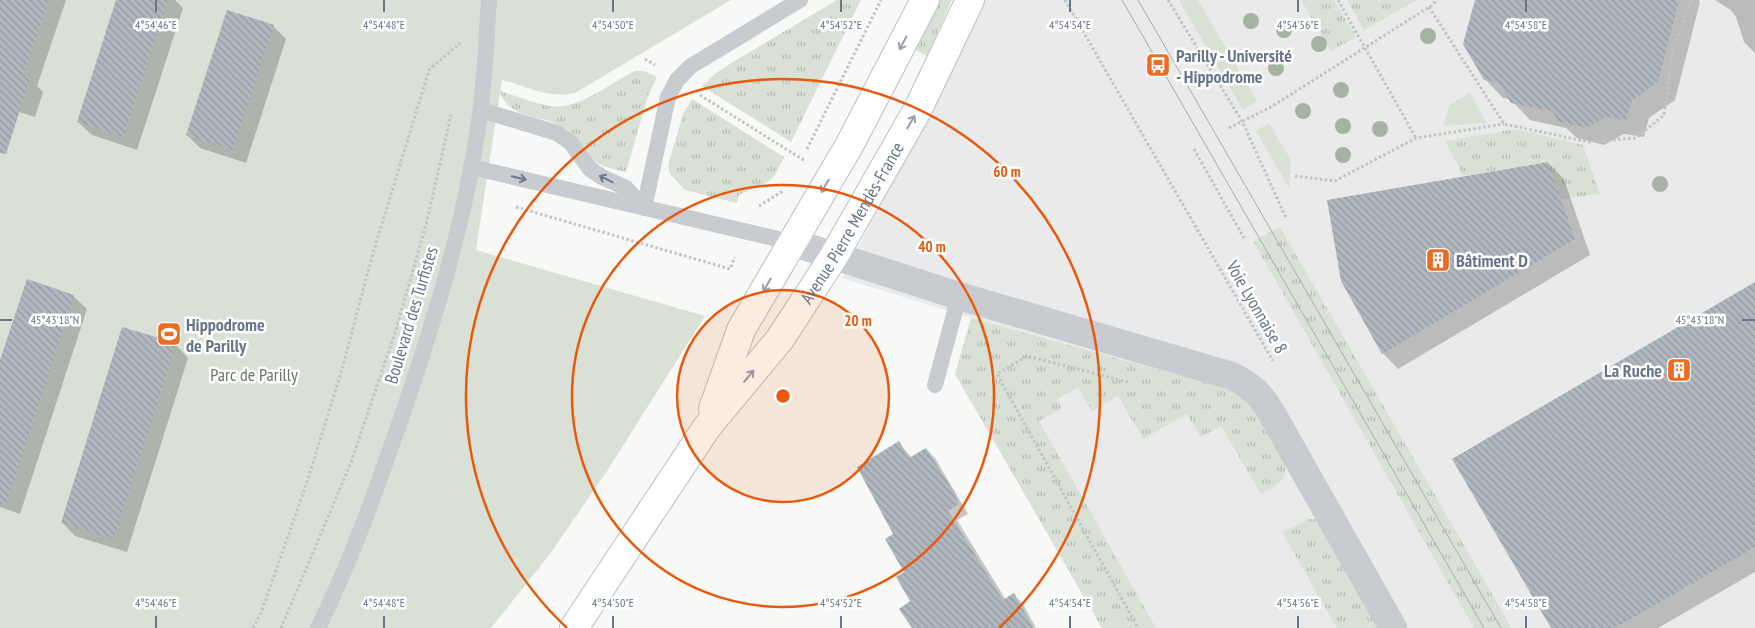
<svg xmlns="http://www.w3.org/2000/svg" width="1755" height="628" viewBox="0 0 1755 628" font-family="'PT Sans Narrow',sans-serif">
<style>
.built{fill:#e9eae9}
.grass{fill:url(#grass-tufts)}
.green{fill:#d9e1d7}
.shadow{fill:#0003}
.building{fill:url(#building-back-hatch)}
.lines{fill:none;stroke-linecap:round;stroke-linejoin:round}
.secondary-casing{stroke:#babec4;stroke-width:30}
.path{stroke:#c2c3c6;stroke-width:3;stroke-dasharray:2.5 2.5;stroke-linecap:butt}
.lane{stroke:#c8cbcf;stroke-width:16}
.street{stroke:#c8cbcf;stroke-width:28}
.secondary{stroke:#fff;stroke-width:28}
.tram{stroke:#a8adb4;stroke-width:1}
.tree{fill:#a6b3a4}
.oneway{stroke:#949eac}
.oneway2{stroke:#6b798c}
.ticks{fill:none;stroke:#667588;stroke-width:2}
.ring{fill:none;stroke:#e8590c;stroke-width:2.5}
.labels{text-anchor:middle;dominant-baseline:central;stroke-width:5;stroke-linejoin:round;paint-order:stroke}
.poi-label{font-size:18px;font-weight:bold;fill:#667588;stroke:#fff;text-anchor:start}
.street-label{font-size:18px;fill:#667588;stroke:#fff}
.park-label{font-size:18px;fill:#637a61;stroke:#fff}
.ticks-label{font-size:12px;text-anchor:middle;fill:#667588;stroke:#fff;stroke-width:5;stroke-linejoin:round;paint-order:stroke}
.centre{fill:#e8590c;stroke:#fff;stroke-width:2.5}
.ring-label{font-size:15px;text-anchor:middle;font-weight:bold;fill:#e8590c;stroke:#fff;stroke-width:5;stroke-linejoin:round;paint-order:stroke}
</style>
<defs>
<pattern id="grass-tufts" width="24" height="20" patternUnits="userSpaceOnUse" patternTransform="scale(1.25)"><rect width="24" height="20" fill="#d9e1d7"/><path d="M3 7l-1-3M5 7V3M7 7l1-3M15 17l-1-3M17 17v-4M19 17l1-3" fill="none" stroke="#b4bbb4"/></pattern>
<pattern id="building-back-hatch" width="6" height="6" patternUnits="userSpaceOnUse" patternTransform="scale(1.25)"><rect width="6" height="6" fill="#b0b7be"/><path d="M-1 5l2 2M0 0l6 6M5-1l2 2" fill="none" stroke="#9399a0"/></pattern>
</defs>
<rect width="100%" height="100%" fill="#f8f9f6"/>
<!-- built -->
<path class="built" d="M983 0H1755V628H1102L955 374 971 318 842 278 914 142Z"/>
<!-- grass -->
<path class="grass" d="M837 0H861L791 142 702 86 716 73 733 62Z
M940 0H952L927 56 916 50Z
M1301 0H1334L1356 37 1331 51Z
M1347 0H1417L1364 30Z
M635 71H644L657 77 648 96 626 172C612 169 597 166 587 155 578 145 574 133 561 126 540 114 507 119 500 91 516 96 533 103 549 106 580 110 608 84 635 71Z
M692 99 784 157 775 175 768 182 739 195 737 203 685 190 670 174 668 165 683 114Z
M1516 129 1583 145 1600 194 1562 199 1548 162 1463 176 1445 141Z
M1280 227 1499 606 1511 628H1474L1253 241Z
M971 318 1232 390 1251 404 1283 458C1290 480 1278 484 1261 494L1221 426 1201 437 1187 414 1143 439 1118 396 1092 411 1078 387 1057 399 1062 408 1039 421 1156 628H1102L955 374Z
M1309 519H1317L1380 628H1337L1282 532Z"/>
<!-- green -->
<path class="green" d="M0 0H731L575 93C546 99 529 86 502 80L476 250 705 316 607 471 550 554 491 628H0Z
M1179 0H1198L1257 101 1243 110Z
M1470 93 1487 123 1443 126 1450 104Z
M1269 123 1291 160 1289 188 1256 131Z"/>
<!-- shadow -->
<path class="shadow" d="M2 0H66L37 86 43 92 35 117 0 106V5Z
M118 0H175L183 8 137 150 92 135 78 122Z
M1476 0H1699L1700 2 1675 100 1649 118 1644 137 1624 134 1604 145 1577 138 1566 128 1530 120 1510 99 1503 98 1485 79Z
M1715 0H1755V53L1744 42 1736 17 1731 10Z
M273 26 286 39 246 163 200 148 187 135Z
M1548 163 1564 179 1590 255 1398 369 1383 353Z
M1755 283V572L1658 628H1552Z
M73 296 87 309 20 514 0 507V364Z
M175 344 188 358 127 552 75 536 62 522Z
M899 443 912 458 926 449 935 458 968 514 957 520 1006 600 1014 595 1023 604 1036 628H913L912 602 895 534Z"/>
<!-- building -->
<path class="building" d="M0 0H49L23 76 30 78 6 154 0 153Z
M116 0H168L123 137 77 122Z
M1475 0H1679L1658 82 1632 100 1626 120 1606 117 1586 128 1558 121 1552 111 1511 103 1499 83 1484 80 1463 44Z
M227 10 274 25 233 150 186 135Z
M1548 162 1575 239 1382 354 1341 281 1327 200Z
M27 279 74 295 6 505 0 504V360Z
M1755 282V547L1615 628H1551L1452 459Z
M122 327 176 343 114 539 61 523Z
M899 441 909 458 926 448 954 492 959 504 948 511 1003 600 1014 593 1033 628H912L899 609 910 601 896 577 904 572 885 539 893 534 857 467Z"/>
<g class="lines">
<defs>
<g id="secondary">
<path d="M713 409 741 330 850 144 925 0"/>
<path id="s1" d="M574 628 707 427 780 339 834 256 918 109 970 0"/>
</g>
</defs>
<!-- secondary casing -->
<use href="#secondary" class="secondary-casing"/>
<!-- path -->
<path class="path" d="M1065 0 1273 361
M1168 0 1242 121 1286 218
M1338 0 1416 138
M1429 7 1504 124 1589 142 1636 138 1664 115 1673 49 1692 0
M645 59 655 65
M700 95 805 161
M1229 128 1271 107 1434 4 1435 0
M807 149 881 0
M1194 149 1244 238
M1295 176 1335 181 1416 138 1504 124
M759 206 783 191
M516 207 730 269 735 257
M1128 382 1027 356 997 374 1138 628
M253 628 261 613 305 488 341 373 373 253 429 70 460 43
M281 628 350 465 395 333 427 221 451 115"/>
<!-- lane -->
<path class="lane" d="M481 110 557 133 571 143 590 169 602 177 626 188 644 208
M471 167 791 242
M644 208 668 97 677 80 691 66 800 0
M935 385 959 296
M318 628C355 553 382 474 409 395 438 308 465 219 478 128 485 86 486 43 489 0"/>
<!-- street -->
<path class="street" d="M791 242 959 296 1232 376C1252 386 1260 394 1271 412L1393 628"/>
<!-- secondary -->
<use href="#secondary" class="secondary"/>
<!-- tram -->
<path class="tram" d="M1122 0 1484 628
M1138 0 1501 628"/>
</g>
<!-- trees -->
<g class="tree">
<circle cx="1251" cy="21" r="8"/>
<circle cx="1284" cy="30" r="8"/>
<circle cx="1428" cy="36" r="8"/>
<circle cx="1319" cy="44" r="8"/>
<circle cx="1276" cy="68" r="8"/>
<circle cx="1341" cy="90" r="8"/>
<circle cx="1303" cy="111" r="8"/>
<circle cx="1343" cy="126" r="8"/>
<circle cx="1380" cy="129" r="8"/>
<circle cx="1343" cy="155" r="8"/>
<circle cx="1660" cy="184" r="8"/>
</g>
<!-- one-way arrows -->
<defs><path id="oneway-shaft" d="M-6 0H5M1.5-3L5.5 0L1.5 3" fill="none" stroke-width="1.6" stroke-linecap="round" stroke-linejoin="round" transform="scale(1.25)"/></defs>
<g class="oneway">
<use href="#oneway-shaft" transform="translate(903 43) rotate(118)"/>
<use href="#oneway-shaft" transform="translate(911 122) rotate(-60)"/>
<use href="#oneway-shaft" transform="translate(825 186) rotate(121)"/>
<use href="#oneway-shaft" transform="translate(767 285) rotate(120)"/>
<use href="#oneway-shaft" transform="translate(749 376) rotate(-50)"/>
</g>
<g class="oneway2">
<use href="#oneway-shaft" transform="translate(519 178) rotate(14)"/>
<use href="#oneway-shaft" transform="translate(606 179) rotate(-153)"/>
</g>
<!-- ticks -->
<path class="ticks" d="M156 0V12M384 0V12M613 0V12M841 0V12M1070 0V12M1298 0V12M1526 0V12M0 320H12M1742 320H1755M156 616V628M384 616V628M613 616V628M841 616V628M1070 616V628M1298 616V628M1526 616V628"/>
<!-- distance rings -->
<circle cx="783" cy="396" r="106" fill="#e8590c" fill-opacity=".12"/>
<g class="ring">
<circle cx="783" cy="396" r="106"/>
<circle cx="783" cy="396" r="211"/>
<path d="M567 628A317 317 0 1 1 999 628"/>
</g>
<!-- icons -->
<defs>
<symbol id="bus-square" viewBox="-11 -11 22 22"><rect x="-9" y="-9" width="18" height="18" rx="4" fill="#ec6c23" stroke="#fff"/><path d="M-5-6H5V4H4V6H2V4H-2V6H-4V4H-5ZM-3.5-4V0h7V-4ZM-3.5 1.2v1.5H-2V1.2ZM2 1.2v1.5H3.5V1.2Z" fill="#fff"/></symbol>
<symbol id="building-square" viewBox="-11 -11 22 22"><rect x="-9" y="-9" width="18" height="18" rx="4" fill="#ec6c23" stroke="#fff"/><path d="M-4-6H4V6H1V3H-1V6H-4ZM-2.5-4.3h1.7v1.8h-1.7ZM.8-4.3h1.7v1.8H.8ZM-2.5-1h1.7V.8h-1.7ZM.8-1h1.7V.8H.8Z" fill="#fff"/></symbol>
<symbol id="stadium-square" viewBox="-11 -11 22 22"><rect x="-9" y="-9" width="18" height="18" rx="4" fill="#ec6c23" stroke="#fff"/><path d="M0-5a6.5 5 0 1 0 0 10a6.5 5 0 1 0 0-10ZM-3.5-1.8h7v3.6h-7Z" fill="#fff"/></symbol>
</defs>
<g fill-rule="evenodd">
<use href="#bus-square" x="1144" y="51" width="28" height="28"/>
<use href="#building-square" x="1424" y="246" width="28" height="28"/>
<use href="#stadium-square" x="155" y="320" width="28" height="28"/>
<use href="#building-square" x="1665" y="356" width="28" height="28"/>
</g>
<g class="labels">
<!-- poi labels -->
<g class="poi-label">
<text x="1176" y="55">Parilly - Université<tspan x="1176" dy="21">- Hippodrome</tspan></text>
<text x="1456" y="260">Bâtiment D</text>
<text x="186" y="324">Hippodrome<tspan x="186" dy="21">de Parilly</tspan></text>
<text x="1662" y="370" text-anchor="end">La Ruche</text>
</g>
<!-- street labels -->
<g class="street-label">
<text stroke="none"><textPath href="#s1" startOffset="492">Avenue Pierre Mendès-France</textPath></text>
<text transform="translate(1257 307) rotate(60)">Voie Lyonnaise 8</text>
<text transform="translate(411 315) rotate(-73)">Boulevard des Turfistes</text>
</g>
<!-- park labels -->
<g class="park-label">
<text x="254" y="374">Parc de Parilly</text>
</g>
</g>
<g class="ticks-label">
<text x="156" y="29">4°54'46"E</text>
<text x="384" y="29">4°54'48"E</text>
<text x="613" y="29">4°54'50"E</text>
<text x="841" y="29">4°54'52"E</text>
<text x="1070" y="29">4°54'54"E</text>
<text x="1298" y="29">4°54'56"E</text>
<text x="1526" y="29">4°54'58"E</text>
<text x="55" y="324">45°43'18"N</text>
<text x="1700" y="324">45°43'18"N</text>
<text x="156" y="607">4°54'46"E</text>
<text x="384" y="607">4°54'48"E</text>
<text x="613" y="607">4°54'50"E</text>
<text x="841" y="607">4°54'52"E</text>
<text x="1070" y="607">4°54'54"E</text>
<text x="1298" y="607">4°54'56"E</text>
<text x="1526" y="607">4°54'58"E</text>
</g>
<circle cx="783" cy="396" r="8" class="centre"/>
<g class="ring-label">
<text x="1007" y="177">60 m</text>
<text x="932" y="252">40 m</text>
<text x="858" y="326">20 m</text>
</g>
</svg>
